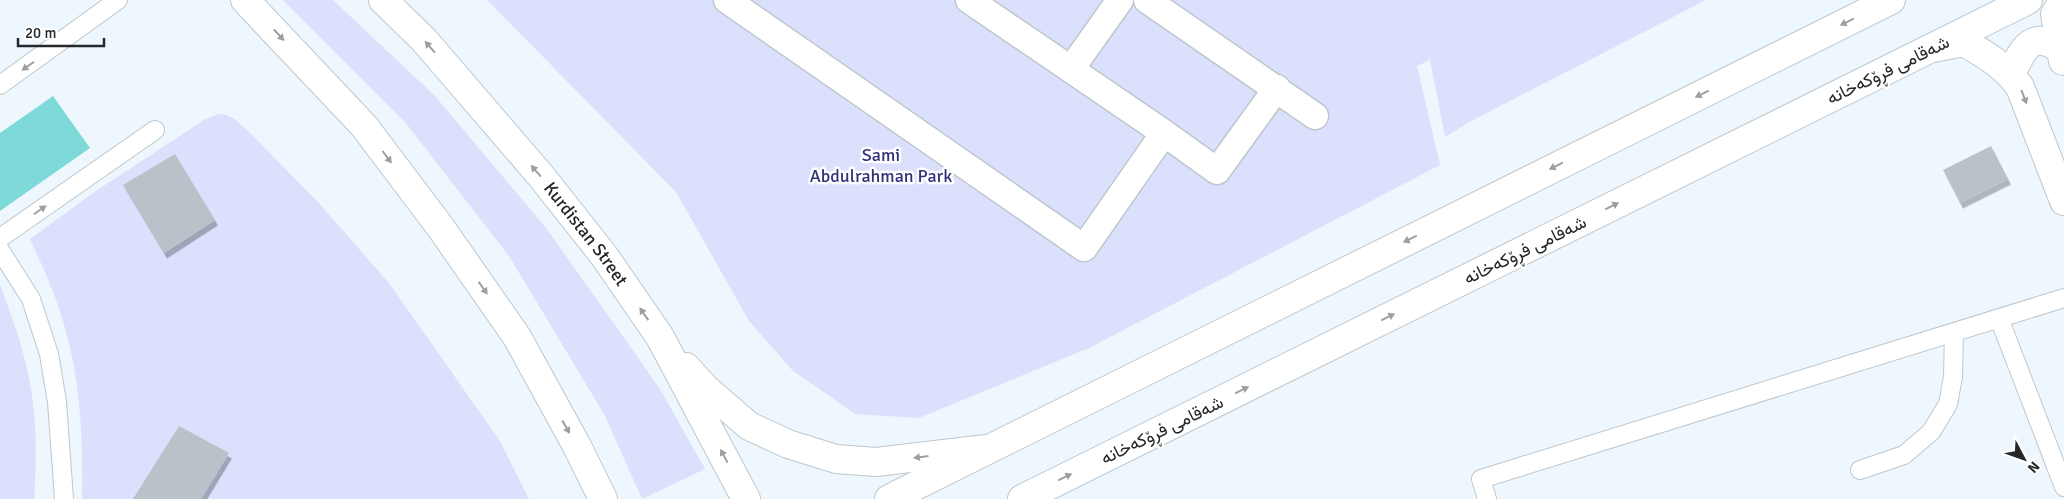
<svg xmlns="http://www.w3.org/2000/svg" width="2064" height="499" viewBox="0 0 2064 499" font-family="Signika,Vazirmatn,sans-serif">
<style>
.green{fill:#dbe0fc}
.water{fill:#7edad9}
.building{fill:#bbc1c8;filter:url(#shadow)}
.lines{fill:none;stroke-linecap:round;stroke-linejoin:round}
.service-casing{stroke:#bec7cd;stroke-width:20}
.pedestrian-casing{stroke:#bec7cd;stroke-width:29}
.tertiary-casing{stroke:#bec7cd;stroke-width:30}
.secondary-casing{stroke:#bec7cd;stroke-width:30}
.trunk-casing{stroke:#bec7cd;stroke-width:30}
.service{stroke:#fff;stroke-width:18}
.pedestrian{stroke:#fff;stroke-width:26}
.tertiary{stroke:#fff;stroke-width:28}
.secondary{stroke:#fff;stroke-width:28}
.trunk{stroke:#fff;stroke-width:28}
.oneway{fill:#9c9e9f}
.labels{text-anchor:middle;dominant-baseline:central;stroke-width:5;stroke-linejoin:round;paint-order:stroke}
.street-label{font-size:18px;fill:#24282a;stroke:#fff}
.park-label{font-size:18px;fill:#2f3279;stroke:#fff}
</style>
<defs>
<filter id="shadow"><feDropShadow dx="3" dy="5.5" stdDeviation="0" flood-color="#0004"/></filter>
</defs>
<rect width="100%" height="100%" fill="#eef7fd"/>
<!-- green -->
<path class="green" d="M283 0H333L434 95 547 229 660 389 705 469 642 499 604 414 509 256 405 122Z
M487 0H1706L1471 121 1445 137 1430 60 1417 66 1440 165 1089 348 919 418 855 414 792 370 749 321 676 192Z
M218 114 227 115 236 120 251 134 317 201 389 283 500 441 529 499H82C83 441 81 384 65 328 57 297 43 268 30 239L96 191 204 120Z
M0 284C9 311 20 337 26 365 37 407 37 456 34 499H0Z"/>
<!-- water -->
<path class="water" d="M53 96 90 148 0 211V133Z"/>
<!-- building -->
<path class="building" d="M1991 146 2008 179 1960 203 1943 170Z
M175 154 215 220 164 253 123 185Z
M179 426 229 453 201 499H133Z"/>
<g class="lines">
<defs>
<path id="service" d="M0 85 118 0
M0 238 155 130
M0 250 31 299 49 354 57 402 64 499
M1999 318 2064 487
M1860 470 1904 455 1931 432 1948 404 1953 377 1954 332
M1487 499 1481 479 2064 298"/>
<path id="pedestrian" d="M727 0 1084 248 1164 133 969 0
M1147 0 1315 116
M1071 69 1120 0
M1164 133 1217 171 1277 88"/>
<path id="tertiary" d="M1933 48 1964 42C1986 55 2005 66 2020 87L2064 201
M2063 61 2055 14 2064 0
M2011 74C2023 49 2032 28 2061 50"/>
<path id="secondary" d="M889 499 1891 0
M1022 499 2028 0"/>
<g id="trunk">
<path d="M245 0 364 126 441 228 517 337 578 448 603 499"/>
<path id="s1" d="M383 0 424 40 541 176 605 257 660 337 746 499"/>
<path d="M686 367 705 388 749 426 788 444 836 459 876 462 986 449"/>
</g>
</defs>
<!-- service casing -->
<use href="#service" class="service-casing"/>
<!-- pedestrian casing -->
<use href="#pedestrian" class="pedestrian-casing"/>
<!-- tertiary casing -->
<use href="#tertiary" class="tertiary-casing"/>
<!-- secondary casing -->
<use href="#secondary" class="secondary-casing"/>
<!-- trunk casing -->
<use href="#trunk" class="trunk-casing"/>
<!-- service -->
<use href="#service" class="service"/>
<!-- pedestrian -->
<use href="#pedestrian" class="pedestrian"/>
<!-- tertiary -->
<use href="#tertiary" class="tertiary"/>
<!-- secondary -->
<use href="#secondary" class="secondary"/>
<!-- trunk -->
<use href="#trunk" class="trunk"/>
</g>
<!-- one-way arrows -->
<defs><path id="oneway-solid" d="M-6-.8H1V-3.2L6.5 0L1 3.2V.8H-6Z" transform="scale(1.25)"/></defs>
<g class="oneway">
<use href="#oneway-solid" transform="translate(1847 22) rotate(154)"/>
<use href="#oneway-solid" transform="translate(279 35) rotate(47)"/>
<use href="#oneway-solid" transform="translate(430 47) rotate(-131)"/>
<use href="#oneway-solid" transform="translate(28 66) rotate(145)"/>
<use href="#oneway-solid" transform="translate(1702 94) rotate(154)"/>
<use href="#oneway-solid" transform="translate(2024 97) rotate(69)"/>
<use href="#oneway-solid" transform="translate(387 157) rotate(53)"/>
<use href="#oneway-solid" transform="translate(1556 166) rotate(154)"/>
<use href="#oneway-solid" transform="translate(536 171) rotate(-131)"/>
<use href="#oneway-solid" transform="translate(1612 206) rotate(-26)"/>
<use href="#oneway-solid" transform="translate(40 210) rotate(-35)"/>
<use href="#oneway-solid" transform="translate(1410 239) rotate(154)"/>
<use href="#oneway-solid" transform="translate(483 288) rotate(55)"/>
<use href="#oneway-solid" transform="translate(644 314) rotate(-125)"/>
<use href="#oneway-solid" transform="translate(1388 317) rotate(-26)"/>
<use href="#oneway-solid" transform="translate(1242 390) rotate(-26)"/>
<use href="#oneway-solid" transform="translate(566 427) rotate(61)"/>
<use href="#oneway-solid" transform="translate(724 456) rotate(-118)"/>
<use href="#oneway-solid" transform="translate(921 457) rotate(173)"/>
<use href="#oneway-solid" transform="translate(1065 477) rotate(-26)"/>
</g>
<g class="labels">
<!-- street labels -->
<g class="street-label">
<text transform="translate(1888 70) rotate(-26)">شەقامی فڕۆکەخانە</text>
<text stroke="none"><textPath href="#s1" startOffset="310">Kurdistan Street</textPath></text>
<text transform="translate(1525 250) rotate(-26)">شەقامی فڕۆکەخانە</text>
<text transform="translate(1162 430) rotate(-26)">شەقامی فڕۆکەخانە</text>
</g>
<!-- park labels -->
<g class="park-label">
<text x="881" y="155">Sami<tspan x="881" dy="21">Abdulrahman Park</tspan></text>
</g>
</g>
<!-- north arrow -->
<g transform="translate(2024 459) rotate(131)" stroke="#ffffff" stroke-width="4" paint-order="stroke">
<path d="M0-4L9 19L0 12L-9 19Z" fill="#24282a"/>
<text y="-8" font-size="14" font-weight="bold" text-anchor="middle" fill="#24282a">N</text>
</g>
<!-- scale -->
<path d="M18 38v8h86v-8" fill="none" stroke="#24282a" stroke-width="2.5"/>
<text x="25" y="38" font-size="15" fill="#24282a" stroke="#ffffff" stroke-width="4" paint-order="stroke">20 m</text>
</svg>
